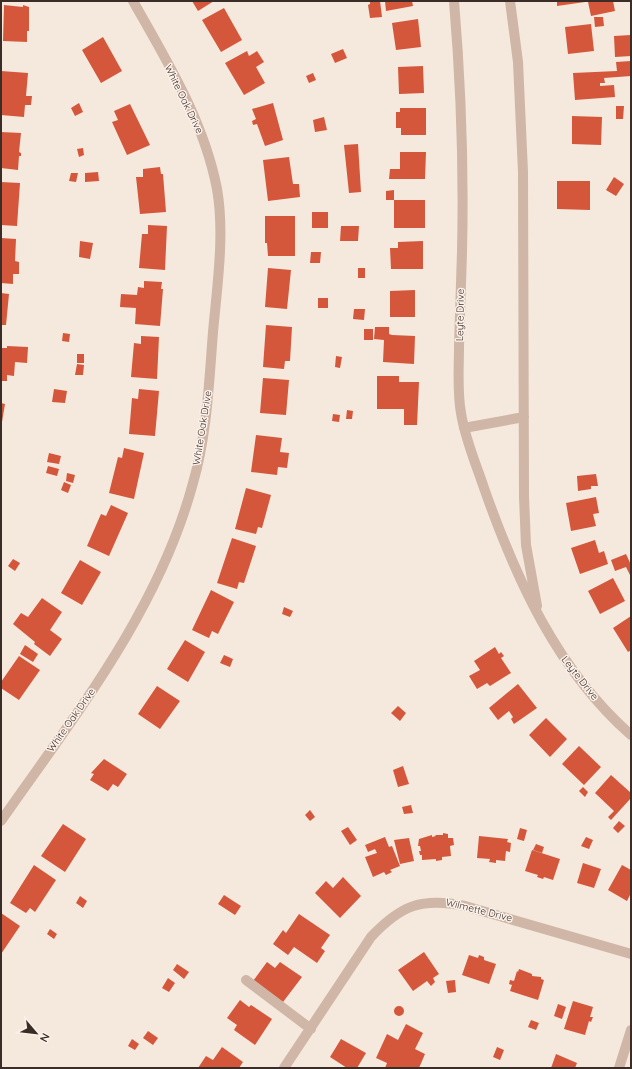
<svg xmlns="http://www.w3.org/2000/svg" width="632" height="1069" viewBox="0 0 632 1069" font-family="Quicksand,sans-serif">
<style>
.building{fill:#d4573c}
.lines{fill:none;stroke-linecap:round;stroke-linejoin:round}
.street{stroke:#cfb6a6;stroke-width:10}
.labels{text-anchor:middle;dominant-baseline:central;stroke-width:3;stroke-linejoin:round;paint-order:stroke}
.street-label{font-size:10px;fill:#3a2d28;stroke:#fcf2ea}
</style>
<rect width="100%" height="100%" fill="#f5e8dc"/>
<!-- building -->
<path class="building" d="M192 1H214L198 11Z
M380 1 382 17 370 18 368 5 370 4V2Z
M385 1H412L413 6 386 11Z
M557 1H584L585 2 557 6Z
M613 1 615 11 591 16 588 2Z
M4 5 23 7V5L29 7V31H27V42L3 41Z
M224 8 242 40 221 52 202 20Z
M594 17H603L604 26 595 27Z
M418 19 421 47 396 50 392 23Z
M591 24 594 51 568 54 565 27Z
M631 35V56L615 57 614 36Z
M103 37 122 71 101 83 82 50Z
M343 49 347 58 335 63 331 54Z
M247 51 249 56 257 51 264 62 256 67 265 83 244 95 225 63Z
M631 61V76L604 78 605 83H600V86L614 85 615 97 575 100 573 73 617 71 616 62Z
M423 66 424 93 399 94 398 67Z
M1 71 28 73 26 96H32L31 105H25L24 117 1 115Z
M313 73 316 80 309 83 306 76Z
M79 103 83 112 75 116 71 108Z
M273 103 283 140 265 146 257 124 253 125 252 121 256 119 252 109Z
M130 104 150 145 127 155 112 122 118 120 114 111Z
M616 106H624L623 119H616Z
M400 108H426V135H401V128H396V112H400Z
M572 116 602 117 601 145 572 144Z
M324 117 327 130 315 132 313 120Z
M1 132 21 133 19 152 21 153V156H19L18 170 1 168Z
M358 144 361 192 349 193 344 145Z
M83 148 84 155 79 157 77 149Z
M400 152H426L425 179H389L390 169H400Z
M289 157 293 184H299L300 197 268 201 263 160Z
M160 167 161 174H163L166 212 140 214 136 177H143V169Z
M98 172 99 181 85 182V173Z
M71 173H78L76 182 69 181Z
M614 177 624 184 616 196 606 190Z
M557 181H590V210L557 209Z
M1 182 20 183 17 226 1 225Z
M394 190V200H386V191Z
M394 200H425V228H394Z
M312 212H328V228H312Z
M265 216H295V256H268L267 243H265Z
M148 225 167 226 165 270 139 268 142 234H148Z
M341 226H359L358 241H340Z
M1 238 16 239 15 261 19 262V274H13V284L1 283Z
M80 241 93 243 90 259 79 257Z
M423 241V269H391L390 248H398V242Z
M311 252H321L320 263H310Z
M268 268 291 270 287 309 265 307Z
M358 268H365V278H358Z
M144 281 162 282 161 289H163L160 326 135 324 136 308 120 307 121 294 137 295 138 287 144 288Z
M415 290V317H390V291Z
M1 293 9 294 6 325H1Z
M318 298H328V308H318Z
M354 309H365L364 320 353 319Z
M266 325 292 327 290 361H285L284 369 263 367Z
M375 327H389V334L392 335 415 336 414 364 383 362 384 340 374 339Z
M364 329H373V340H364Z
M63 333 70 334 69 342 62 341Z
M141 336 159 337 157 379 131 377 134 343 141 344Z
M7 346 28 347 27 363 15 362 14 376 7 375V381H1V348H7Z
M77 354H84V363H77Z
M336 356 342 357 340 368 335 367Z
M77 364 84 365 83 375H75Z
M377 376H399V382H419L417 425H404V409H377Z
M263 378 289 380 286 415 260 413Z
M54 389 67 391 65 403 52 402Z
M139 389 159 391 155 436 129 434 132 398 138 399Z
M1 403 5 404 2 422H1Z
M347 410 353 411 352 419H346Z
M333 414 340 415 339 422 332 421Z
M256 435 282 438 280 452 289 453 287 468 278 467 277 475 251 472Z
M124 448 144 453 134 499 109 493 118 457 122 458Z
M49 453 61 456 59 464 47 462Z
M48 466 59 469 57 476 46 473Z
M67 473 75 475 73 483 66 481Z
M596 474 598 486H591V489L578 491 577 476Z
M64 482 71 485 68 493 61 490Z
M246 488 271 495 262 528 258 527 256 534 235 529Z
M596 497 599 513 593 514 596 526 571 531 566 503Z
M111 505 128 513 109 556 87 546 101 514 106 516Z
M232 538 256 546 244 583 239 582 237 589 217 583Z
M595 540 599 553 604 551 608 564 580 574 571 548Z
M626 554 631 565V577L626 567 615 571 611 560Z
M13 559 20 563 15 571 8 566Z
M80 560 101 572 82 605 61 593Z
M613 578 625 601 600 614 588 591Z
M211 590 234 602 218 634 212 631 209 638 192 630Z
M42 598 62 612 50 630 62 639 50 656 34 644 35 642 13 624 21 613 28 617Z
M284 607 293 611 290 617 282 614Z
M631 616V650L628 652 613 628Z
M185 640 205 652 188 682 167 669Z
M25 645 38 654 33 662 20 654Z
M495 647 499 654 501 652 504 656 501 658 511 673 490 686 487 683 477 689 469 676 480 670 474 661Z
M224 655 233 659 230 667 220 663Z
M19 656 40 670 19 700 1 688V682Z
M518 684 537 708 514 724 511 719 513 717 509 711 498 720 489 708Z
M157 686 180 701 160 729 138 714Z
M398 706 406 713 400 721 391 713Z
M546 718 567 739 550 757 529 735Z
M579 746 601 767 584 785 562 764Z
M104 759 127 774 118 787 113 784 108 791 90 780 94 774 91 773Z
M403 766 409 784 398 787 393 770Z
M611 775 631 793V798L611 820 608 817 614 811 595 793Z
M583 787 588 792 585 797 579 791Z
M411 805 413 813 404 814 402 807Z
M310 810 315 817 310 821 305 815Z
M619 821 625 826 618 833 613 828Z
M63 824 86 839 65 872 41 856Z
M348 827 357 840 350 845 341 831Z
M520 828 527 830 524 841 517 839Z
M443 833 448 834V838H453L454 845 450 846 451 856 442 857V860L436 861V859L422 860V855H420L419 851H421L420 846H418L419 839 432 835V837L436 836 435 835H443Z
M479 836 508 839 507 842 511 843 510 852 506 851 505 861 496 860V863L489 862 490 859 477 858Z
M385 837 389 847 392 846 400 866 390 870 392 872 386 875 384 872 373 877 365 857 377 853 375 849 368 852 365 845Z
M586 837 593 840 589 849 581 846Z
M409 838 414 861 400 864 394 840Z
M536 844 544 847 542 853 533 850Z
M532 850 560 859 553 880 544 877 543 879 537 877 538 875 525 871Z
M583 863 601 869 594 888 577 883Z
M34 865 56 880 35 912 30 908 26 913 10 903Z
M622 865 631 870V893L627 901 608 890Z
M343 877 361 896 340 918 315 893 326 881 333 888Z
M224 895 241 906 235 915 218 904Z
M80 896 87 901 83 908 76 903Z
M1 913 20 926 1 954Z
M299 914 330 935 321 948 325 951 317 963 294 947 288 955 273 944 283 930 286 933Z
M50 929 57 934 54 939 47 934Z
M424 952 439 974 433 978 435 982 431 986 427 981 413 991 398 970Z
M469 955 478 958 479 955 484 957V960L496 964 489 984 462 975Z
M267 962 275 968 280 962 302 977 283 1002 253 981Z
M177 964 189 972 184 979 173 970Z
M519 969 532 974V976L541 977V979L544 980 538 1000 510 991 512 985 509 984 510 980 514 981 517 971 518 972Z
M168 978 175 983 169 992 162 988Z
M455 980 456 992 448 993 446 981Z
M240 1000 249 1007 251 1005 272 1019 255 1045 234 1030 237 1025 227 1018Z
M573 1001 593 1007 590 1017H593L591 1022 589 1021 585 1035 564 1029Z
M558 1004 566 1007 562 1019 554 1016Z
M394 1011a5 5 0 1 1 10 0a5 5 0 1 1-10 0Z
M531 1020 539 1023 536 1030 528 1027Z
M406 1024 423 1033 415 1049 425 1054 419 1068H385L387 1063 376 1058 387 1034 398 1040Z
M148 1031 158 1038 153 1045 143 1038Z
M132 1039 139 1044 135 1050 128 1046Z
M341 1039 366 1053 357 1068H347L330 1057Z
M222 1047 243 1062 239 1068H198L206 1056 213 1060Z
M497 1047 504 1050 500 1060 493 1057Z
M556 1054 577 1063 575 1068H551Z"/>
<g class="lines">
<!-- street -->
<path class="street" d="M454 1C461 85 464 168 462 252 461 284 460 315 459 346 459 368 457 392 461 413 465 439 476 464 484 488 516 579 557 670 631 735
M510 1 518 62 523 172 524 497 526 545 537 606
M464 428 524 417
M1 821C75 715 159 610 193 483 207 435 209 383 213 332 217 287 225 234 217 189 204 121 167 61 133 1
M246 980 311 1029
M284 1068 371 937C401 905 422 897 465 906L631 954
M619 1068 631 1030"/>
</g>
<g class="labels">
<!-- street labels -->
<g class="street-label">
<text transform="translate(184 99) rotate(64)">White Oak Drive</text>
<text transform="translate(460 315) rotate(-89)">Leyte Drive</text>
<text transform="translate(202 428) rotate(-81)">White Oak Drive</text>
<text transform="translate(580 678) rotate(52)">Leyte Drive</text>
<text transform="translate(71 720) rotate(-55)">White Oak Drive</text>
<text transform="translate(479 910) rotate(14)">Wilmette Drive</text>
</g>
</g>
<!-- border -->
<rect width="632" height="1069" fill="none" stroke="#3a2d28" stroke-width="4"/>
<!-- north arrow -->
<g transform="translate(36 1033) rotate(118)" stroke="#fcf2ea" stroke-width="3" paint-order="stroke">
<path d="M0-3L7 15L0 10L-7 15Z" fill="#3a2d28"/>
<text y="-6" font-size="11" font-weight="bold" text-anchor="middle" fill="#3a2d28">N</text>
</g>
</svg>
